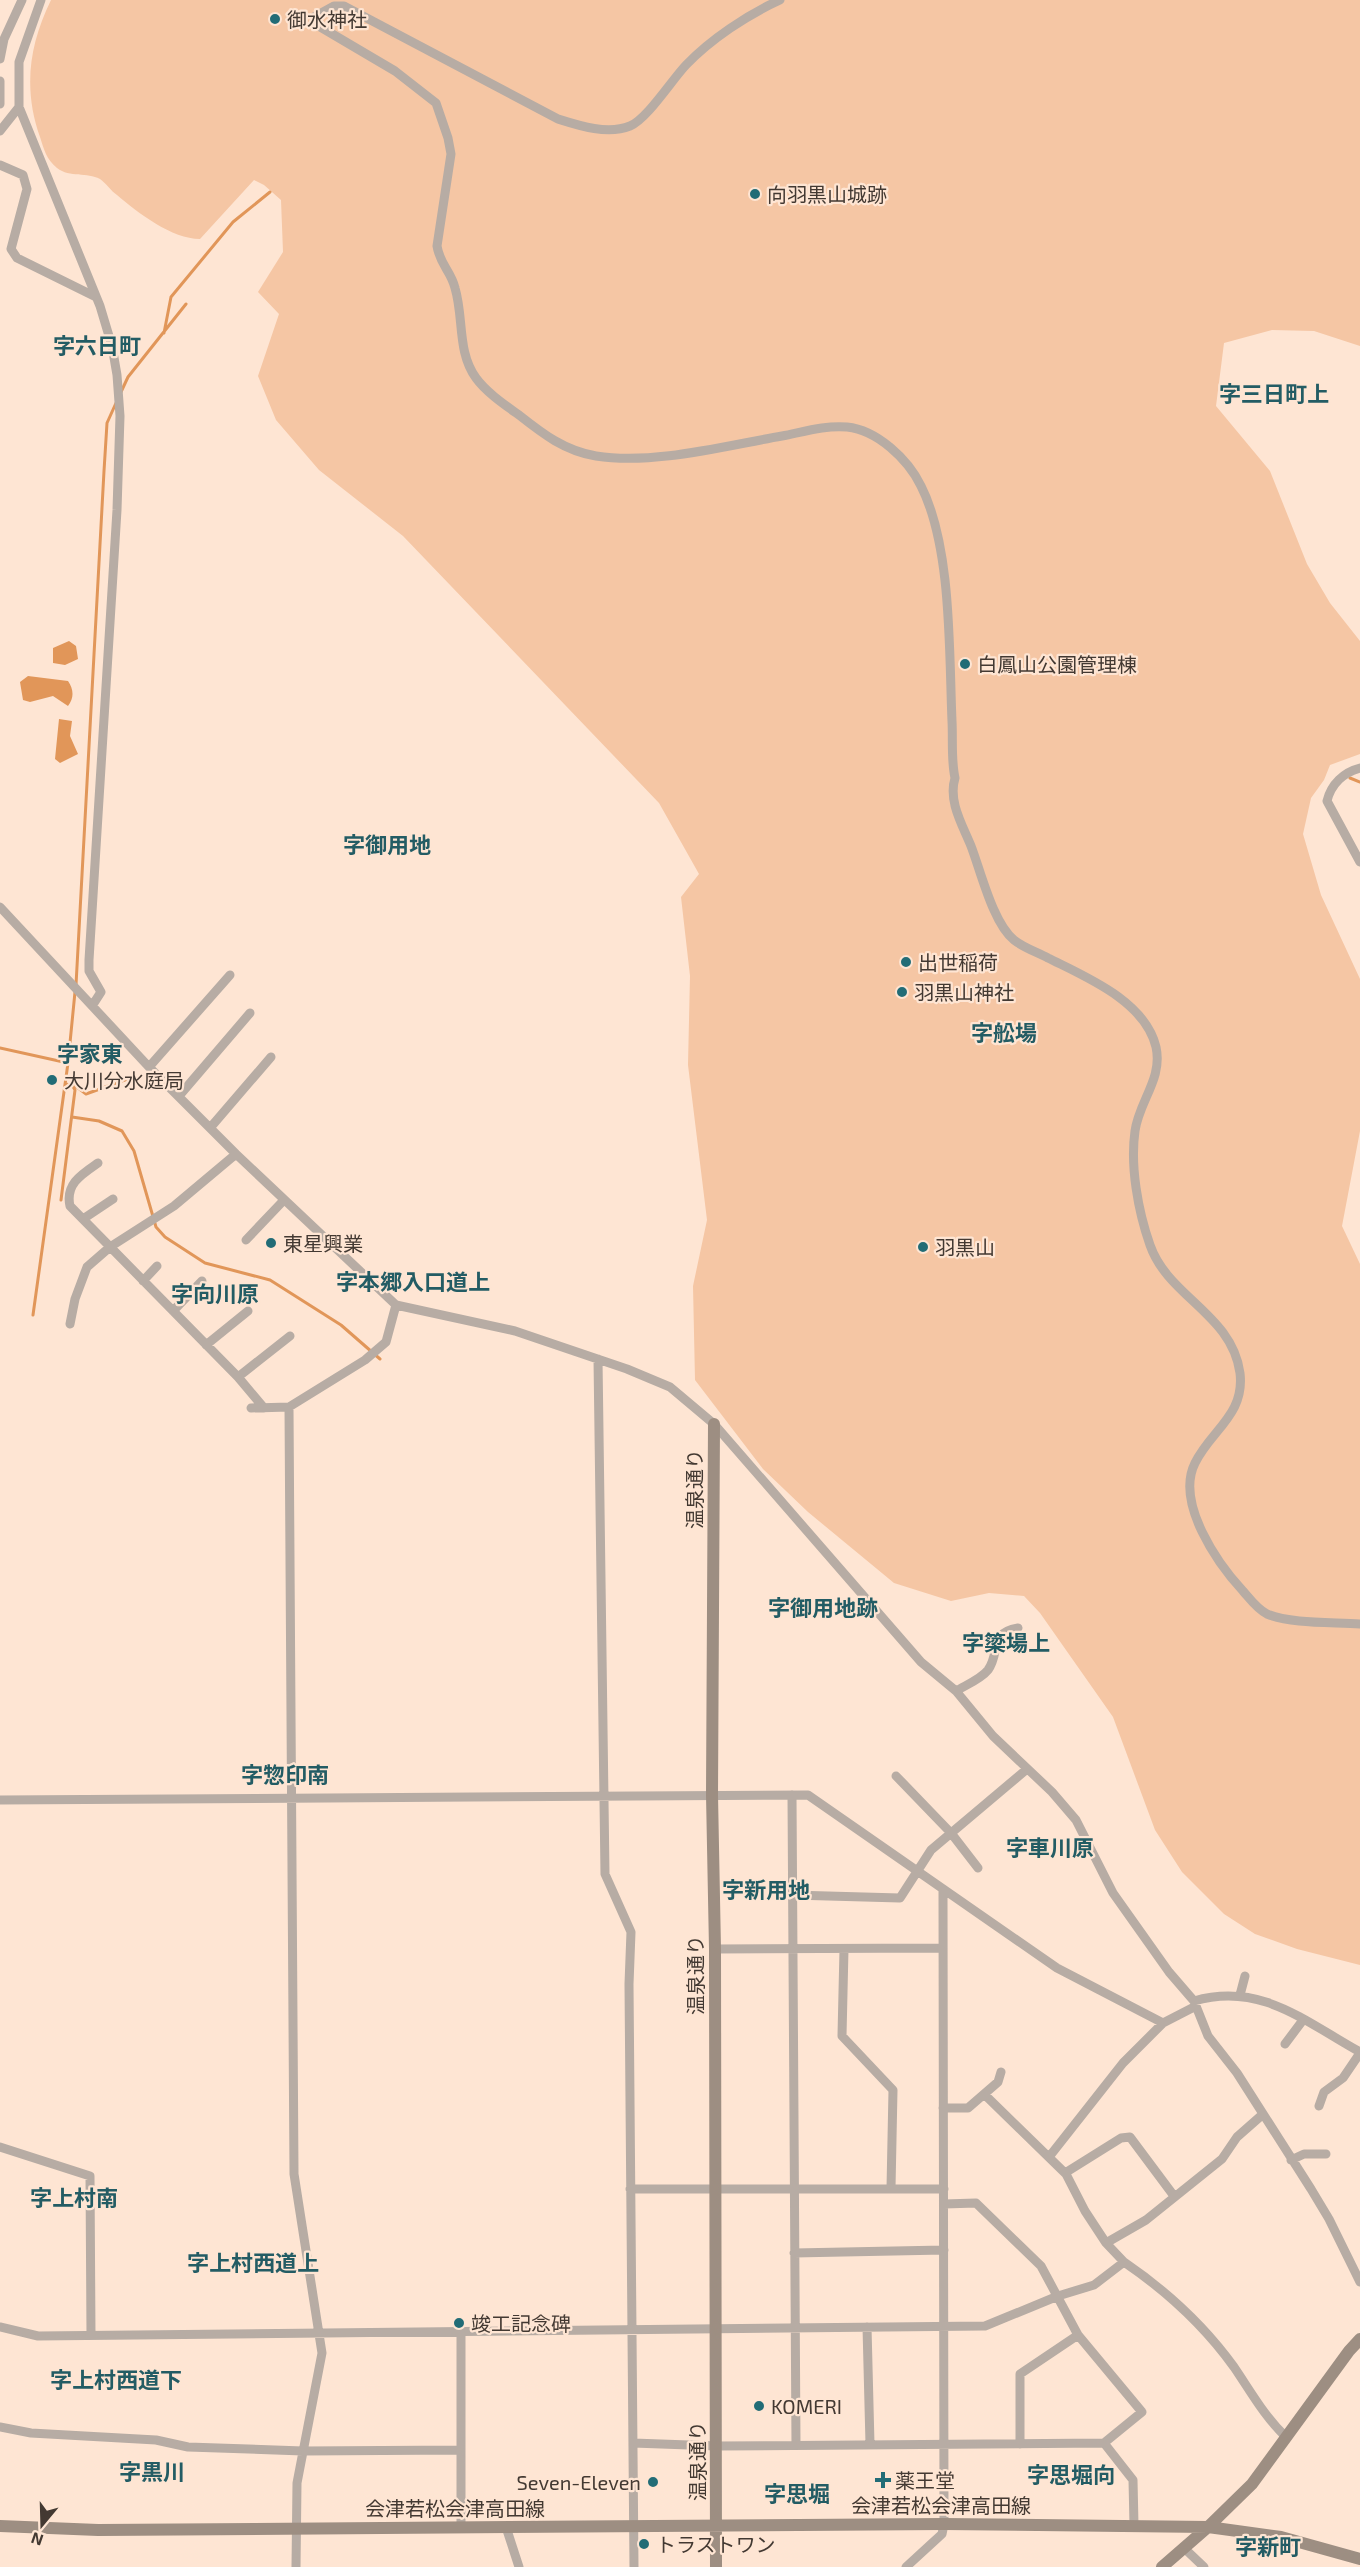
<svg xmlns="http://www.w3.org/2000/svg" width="1360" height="2567" viewBox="0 0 1360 2567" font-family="'Exo 2','Noto Sans JP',sans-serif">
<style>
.green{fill:#f5c6a4}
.water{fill:#e19659}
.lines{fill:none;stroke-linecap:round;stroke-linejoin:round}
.stream{stroke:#e19659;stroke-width:3}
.street{stroke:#b7aca4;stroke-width:9}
.secondary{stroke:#9d8e82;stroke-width:12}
.poi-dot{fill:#226c76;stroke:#fee5d3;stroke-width:2}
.labels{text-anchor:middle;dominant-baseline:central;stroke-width:4.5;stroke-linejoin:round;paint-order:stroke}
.poi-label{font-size:20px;fill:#433932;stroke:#fee5d3;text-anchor:start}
.street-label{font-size:20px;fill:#433932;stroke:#fee5d3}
.quarter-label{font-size:22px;font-weight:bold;fill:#235c64;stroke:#fee5d3}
</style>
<rect width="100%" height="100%" fill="#fee5d3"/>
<!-- green -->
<path class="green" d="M51 0H1360V346L1314 331 1272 330 1224 343 1216 406 1270 471 1307 564 1330 603 1360 641V754L1330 765 1324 780 1311 798 1303 834 1321 895 1360 979V1131L1342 1226 1360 1264V1965L1297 1949 1255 1934 1224 1914 1182 1872 1155 1830 1113 1717 1040 1613 1024 1596 989 1593 951 1601 894 1583 808 1512 763 1469 695 1380 693 1286 707 1220 688 1065 690 976 681 897 699 874 659 803 403 536 319 470 276 420 258 376 279 314 258 292 283 252 281 200 264 185 254 180 200 239C172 239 138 213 117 195 111 191 106 183 100 179 87 172 70 178 57 168 46 159 44 149 40 137 23 89 29 45 51 0Z"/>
<!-- water -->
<path class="water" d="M69 641 76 646 78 659 65 665 53 663V648Z
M28 676 68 681C74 690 74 698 68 706L53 696 30 702 23 700 20 682Z
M59 719 72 721 70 736 78 754 60 763 55 759Z"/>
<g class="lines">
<!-- stream -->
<path class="stream" d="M164 333 171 297 233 222 270 192
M121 392 128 377 186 304
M1350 778 1360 782
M76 985 104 471 107 423 116 403
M0 1048 68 1063 75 992
M73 1084 86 1094 133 1077
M72 1117 99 1121 122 1131 134 1151 156 1227 165 1237 205 1263 270 1280 341 1325 380 1359
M61 1200 75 1090 72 1085 65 1084
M33 1315 68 1063"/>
<!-- street -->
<path class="street" d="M780 0C747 15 711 39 686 65 671 81 647 119 630 126 608 135 580 126 558 119L344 6H334L314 17 317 25 395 71 436 103 448 138 451 154 437 246C440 265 451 271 455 288 464 318 457 352 476 378 486 392 505 405 519 415 543 434 565 451 596 456 654 465 724 446 782 436 803 432 825 425 847 427 877 430 908 459 921 486 952 547 949 653 952 721 953 740 951 760 955 778 948 801 962 824 971 846 981 872 993 923 1014 940 1024 948 1037 952 1048 958 1086 977 1145 1001 1156 1047 1163 1079 1139 1101 1135 1131 1130 1166 1138 1211 1150 1245 1168 1297 1232 1314 1240 1373 1245 1415 1211 1430 1195 1463 1175 1503 1218 1564 1243 1591 1250 1599 1257 1609 1267 1614 1291 1624 1333 1622 1360 1624
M0 59 4 39 22 0
M0 81V104
M19 107 100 306 112 346 117 375 120 416 117 510 89 960V971L101 992 92 1006
M0 131 19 107V62L41 0
M0 165 23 175 27 189 11 249 17 258 96 297
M1360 768C1344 772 1331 784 1327 801L1360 862
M0 907 149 1067 236 1154 396 1305 515 1331 627 1369 670 1387 714 1424 921 1662 956 1691 993 1736 1052 1792 1076 1820 1113 1893 1169 1972 1194 2001 1208 2036 1237 2073 1311 2189 1329 2219 1360 2282
M149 1067 230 975
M179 1096 250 1013
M210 1128 271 1057
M98 1163C82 1174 65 1184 70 1206L238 1377 264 1408
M83 1219 113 1199
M246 1240 284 1200
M143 1281 157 1266
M173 1311 202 1281
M70 1324 75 1299 87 1267 110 1247 174 1206 236 1154
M206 1345 248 1311
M598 1359 605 1874 631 1932 629 1984 634 2567
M238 1377 290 1336
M251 1408 289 1407
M956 1691C966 1685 981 1679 988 1670 1001 1652 988 1633 1018 1628
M896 1776 951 1833 978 1868
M792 1795 796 2445
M0 1800 808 1795 1057 1968 1163 2023
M792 1895 900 1898 931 1850 1027 1769
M715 1949 942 1948
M844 1949 842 2036 893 2090 891 2188
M1240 1995 1245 1976
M1194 2001C1261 1982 1304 2021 1360 2052
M1285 2044 1303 2020
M985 2095 1066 2174 1085 2211 1106 2243
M1319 2106 1324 2092 1343 2078 1360 2053
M943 2108H968L998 2082 1001 2072
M0 2147 90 2176 91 2335
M1049 2157 1123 2063 1163 2023 1196 2006
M1291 2160 1304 2154H1326
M1065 2173 1121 2138 1130 2137 1174 2196
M630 2189H944
M794 2253 944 2250
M1124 2262C1168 2292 1203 2324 1234 2367 1251 2392 1264 2416 1286 2437
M0 2327 38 2336 985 2326 1058 2296 1094 2285 1124 2262 1106 2243 1146 2220 1222 2159 1237 2137 1262 2115
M867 2327 870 2444
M0 2427 31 2433 156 2440 188 2447 303 2451 461 2450
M633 2443 717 2446 1104 2443 1142 2412 1078 2335 1041 2266 976 2203 944 2204
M1104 2443 1133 2480 1134 2525
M1020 2444V2374L1078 2335
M461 2527V2331
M506 2527 519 2567
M1184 2548 1204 2567
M296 2567 297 2483 322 2353 294 2174 289 1407 365 1360 386 1342 396 1305
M906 2567 942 2534 944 2524 943 1889"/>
<!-- secondary -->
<path class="secondary" d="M714 1424 712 1795 715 1949 716 2567
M0 2526 98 2530 944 2524 1208 2527 1252 2484 1349 2351 1360 2339
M1162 2567 1208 2527 1281 2537 1360 2559"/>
</g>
<!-- markers -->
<g class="poi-dot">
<circle cx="275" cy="19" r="6"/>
<circle cx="755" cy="194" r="6"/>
<circle cx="965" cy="664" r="6"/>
<circle cx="906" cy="962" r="6"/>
<circle cx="902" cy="992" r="6"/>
<circle cx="52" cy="1080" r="6"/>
<circle cx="271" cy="1243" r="6"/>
<circle cx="923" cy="1247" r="6"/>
<circle cx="459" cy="2323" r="6"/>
<circle cx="759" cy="2406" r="6"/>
<path d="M880 2471h6v6h6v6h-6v6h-6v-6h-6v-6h6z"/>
<circle cx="653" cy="2482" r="6"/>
<circle cx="644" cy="2544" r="6"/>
</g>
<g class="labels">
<!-- poi labels -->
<g class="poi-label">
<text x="287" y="19">御水神社</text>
<text x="767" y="194">向羽黒山城跡</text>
<text x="977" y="664">白鳳山公園管理棟</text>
<text x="918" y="962">出世稲荷</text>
<text x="914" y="992">羽黒山神社</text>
<text x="64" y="1080">大川分水庭局</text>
<text x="283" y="1243">東星興業</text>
<text x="935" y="1247">羽黒山</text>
<text x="471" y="2323">竣工記念碑</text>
<text x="771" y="2406">KOMERI</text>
<text x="895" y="2480">薬王堂</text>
<text x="641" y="2482" text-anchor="end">Seven-Eleven</text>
<text x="656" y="2544">トラストワン</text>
</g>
<!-- street labels -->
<g class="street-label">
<text transform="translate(694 1489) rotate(-90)">温泉通り</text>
<text transform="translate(695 1975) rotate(-90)">温泉通り</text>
<text transform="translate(697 2461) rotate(-90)">温泉通り</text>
<text x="941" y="2505">会津若松会津高田線</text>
<text x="455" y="2508">会津若松会津高田線</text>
</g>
<!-- quarter labels -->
<g class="quarter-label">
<text x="97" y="345">字六日町</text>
<text x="1274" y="393">字三日町上</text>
<text x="387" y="844">字御用地</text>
<text x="1004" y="1032">字舩場</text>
<text x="90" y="1053">字家東</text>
<text x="413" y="1281">字本郷入口道上</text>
<text x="215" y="1293">字向川原</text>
<text x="823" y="1607">字御用地跡</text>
<text x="1006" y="1642">字簗場上</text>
<text x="285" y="1774">字惣印南</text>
<text x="1050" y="1847">字車川原</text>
<text x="766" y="1889">字新用地</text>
<text x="74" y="2197">字上村南</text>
<text x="253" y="2262">字上村西道上</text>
<text x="116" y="2379">字上村西道下</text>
<text x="152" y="2471">字黒川</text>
<text x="1071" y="2474">字思堀向</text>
<text x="797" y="2493">字思堀</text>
<text x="1268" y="2546">字新町</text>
</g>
</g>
<!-- north arrow -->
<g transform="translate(42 2525) rotate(199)" stroke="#fee5d3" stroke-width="4.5" paint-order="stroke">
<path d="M0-4.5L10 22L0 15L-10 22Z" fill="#433932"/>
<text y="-9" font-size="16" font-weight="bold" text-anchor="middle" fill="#433932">N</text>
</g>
</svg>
